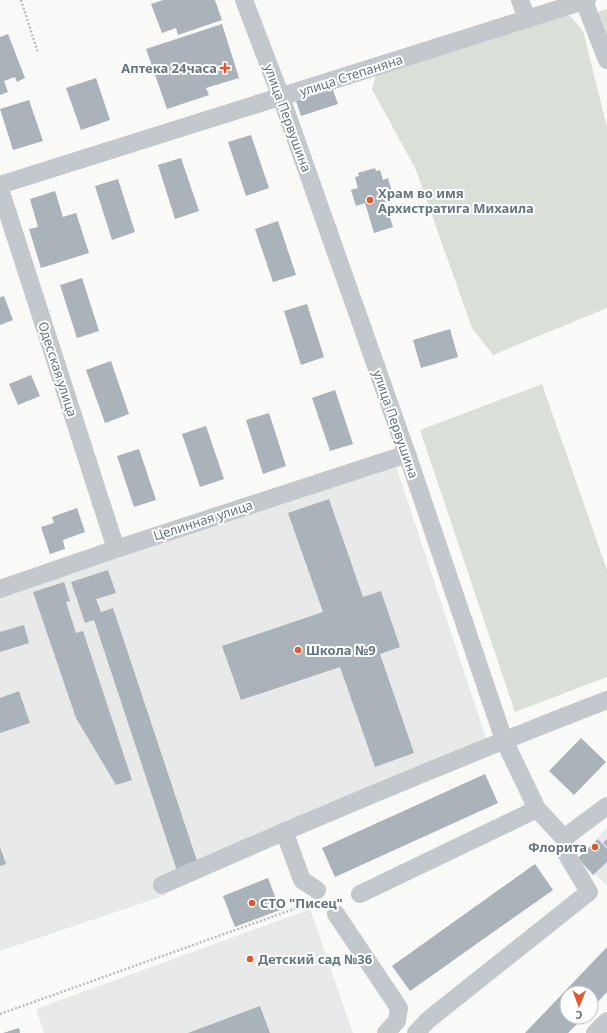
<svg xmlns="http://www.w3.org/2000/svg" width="607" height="1033" viewBox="0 0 607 1033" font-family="'Noto Sans',sans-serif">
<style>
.built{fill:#e8e9e9}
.green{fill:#dadfd7}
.building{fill:#aab3b9}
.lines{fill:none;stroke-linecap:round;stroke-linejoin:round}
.path{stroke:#bbbfc2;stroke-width:2.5;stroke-dasharray:2 2;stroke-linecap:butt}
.minor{stroke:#c3c8cc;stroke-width:18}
.poi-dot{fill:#e4572e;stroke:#fff;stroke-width:1.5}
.labels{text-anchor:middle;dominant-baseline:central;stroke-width:4;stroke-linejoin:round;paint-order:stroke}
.poi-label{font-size:13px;font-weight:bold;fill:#657683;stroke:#fff;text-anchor:start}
.street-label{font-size:13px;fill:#657683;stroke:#fff}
</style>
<rect width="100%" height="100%" fill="#fafaf8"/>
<!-- built -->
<path class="built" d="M395 463 486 738 208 862 162 885 166 895 0 951V598Z
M607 828V886L578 858Z
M310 909 353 1033H44L36 1009Z"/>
<!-- green -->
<path class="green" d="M607 9V38L598 12Z
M560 13 570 16 583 31 607 127V308L493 355 472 328 416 170 372 89 376 73Z
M542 384 607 570V677L515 712 420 430Z"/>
<!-- building -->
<path class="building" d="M163 0H215L222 20 178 35 176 28 162 33 151 4Z
M222 24 239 78 206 88 209 95 167 109 146 49Z
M8 34 25 78 17 82 15 77 4 81 8 92 0 95V37Z
M96 78 110 120 81 130 66 88Z
M332 87 338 104 301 116 295 98Z
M29 100 43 141 13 150 0 109Z
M251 135 269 188 246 196 228 142Z
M181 158 199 211 175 219 158 165Z
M375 168 376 171 380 170 383 180 388 178 393 195 384 198 393 227 374 233 365 203 356 206 351 190 358 188 355 177 359 176 358 173Z
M118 179 135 232 112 240 95 186Z
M55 191 63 217 76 213 89 253 41 268 29 229 38 227 30 199Z
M278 221 296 275 273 282 255 229Z
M82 278 99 331 77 338 60 285Z
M4 296 13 320 0 325V297Z
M307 304 324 357 301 365 284 311Z
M450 329 458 357 421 368 413 340Z
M111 361 129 414 105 423 86 370Z
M31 375 40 396 18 405 9 384Z
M335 390 353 444 330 451 312 398Z
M269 413 286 466 263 474 246 420Z
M206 426 224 479 200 487 182 434Z
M139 449 156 500 134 507 117 456Z
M329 499 363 597 381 591 400 647 380 654 414 753 375 767 340 667 241 700 222 646 323 612 288 513Z
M77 508 85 532 63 540 65 549 50 554 41 527 54 523 52 517Z
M108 570 116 593 96 599 101 612 113 608 198 864 177 871 94 620 85 623 71 582Z
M64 582 70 601 66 602 76 633 83 631 132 780 116 785 76 718 33 592Z
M24 625 29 643 0 652V632Z
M19 691 30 723 0 733V698Z
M581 738 606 762 574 795 549 771Z
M485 774 498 803 335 877 322 848Z
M598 839 607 849V862L593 875 578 858Z
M607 839V847L603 843Z
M0 847 6 864 0 866Z
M535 864 553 890 410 991 392 966Z
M268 878 280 910 235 927 223 896Z
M607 947V992L591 1009V993H567V1017H584L568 1033H525Z
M260 1006 270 1033H188Z
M19 1028 20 1033H3Z"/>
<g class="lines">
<!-- path -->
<path class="path" d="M21 0 38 53
M0 1014 308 904"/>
<!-- minor -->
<path class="minor" d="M244 0 281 97 407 454 504 740 537 809 564 838
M520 0 527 19
M584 1 607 60
M0 185 587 0
M0 189 116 549
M0 589 116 549 407 454
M284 831 302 880 317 890
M564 838 607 806
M162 885C309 820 457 758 607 700
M360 894 537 809
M336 914 399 1008 397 1021 386 1033
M416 1033 428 1020 589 892 567 855 564 838
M595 1033 607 1021"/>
</g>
<!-- markers -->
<g class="poi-dot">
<path d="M223 62h4v4h4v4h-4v4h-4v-4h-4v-4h4z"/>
<circle cx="370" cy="200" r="4"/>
<circle cx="298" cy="650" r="4"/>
<circle cx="595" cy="847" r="4"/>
<circle cx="252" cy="903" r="4"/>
<circle cx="250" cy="959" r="4"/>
</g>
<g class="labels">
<!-- poi labels -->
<g class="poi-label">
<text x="217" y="68" text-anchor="end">Аптека 24часа</text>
<text x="378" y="193">Храм во имя<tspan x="378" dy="15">Архистратига Михаила</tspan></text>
<text x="306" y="650">Школа №9</text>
<text x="587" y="847" text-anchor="end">Флорита</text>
<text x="260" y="903">СТО "Писец"</text>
<text x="258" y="959">Детский сад №36</text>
</g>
<!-- street labels -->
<g class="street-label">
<text transform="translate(351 75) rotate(-18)">улица Степаняна</text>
<text transform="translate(288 118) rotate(70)">улица Первушина</text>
<text transform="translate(58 369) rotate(72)">Одесская улица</text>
<text transform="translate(396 424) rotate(71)">улица Первушина</text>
<text transform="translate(203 520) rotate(-18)">Целинная улица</text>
</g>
</g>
<!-- north arrow -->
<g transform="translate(579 1005) rotate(181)"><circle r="19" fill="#ffffff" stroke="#c1c8cd"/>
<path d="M0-3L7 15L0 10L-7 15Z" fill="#e4572e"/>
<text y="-6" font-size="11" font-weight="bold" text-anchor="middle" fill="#657683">С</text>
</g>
</svg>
